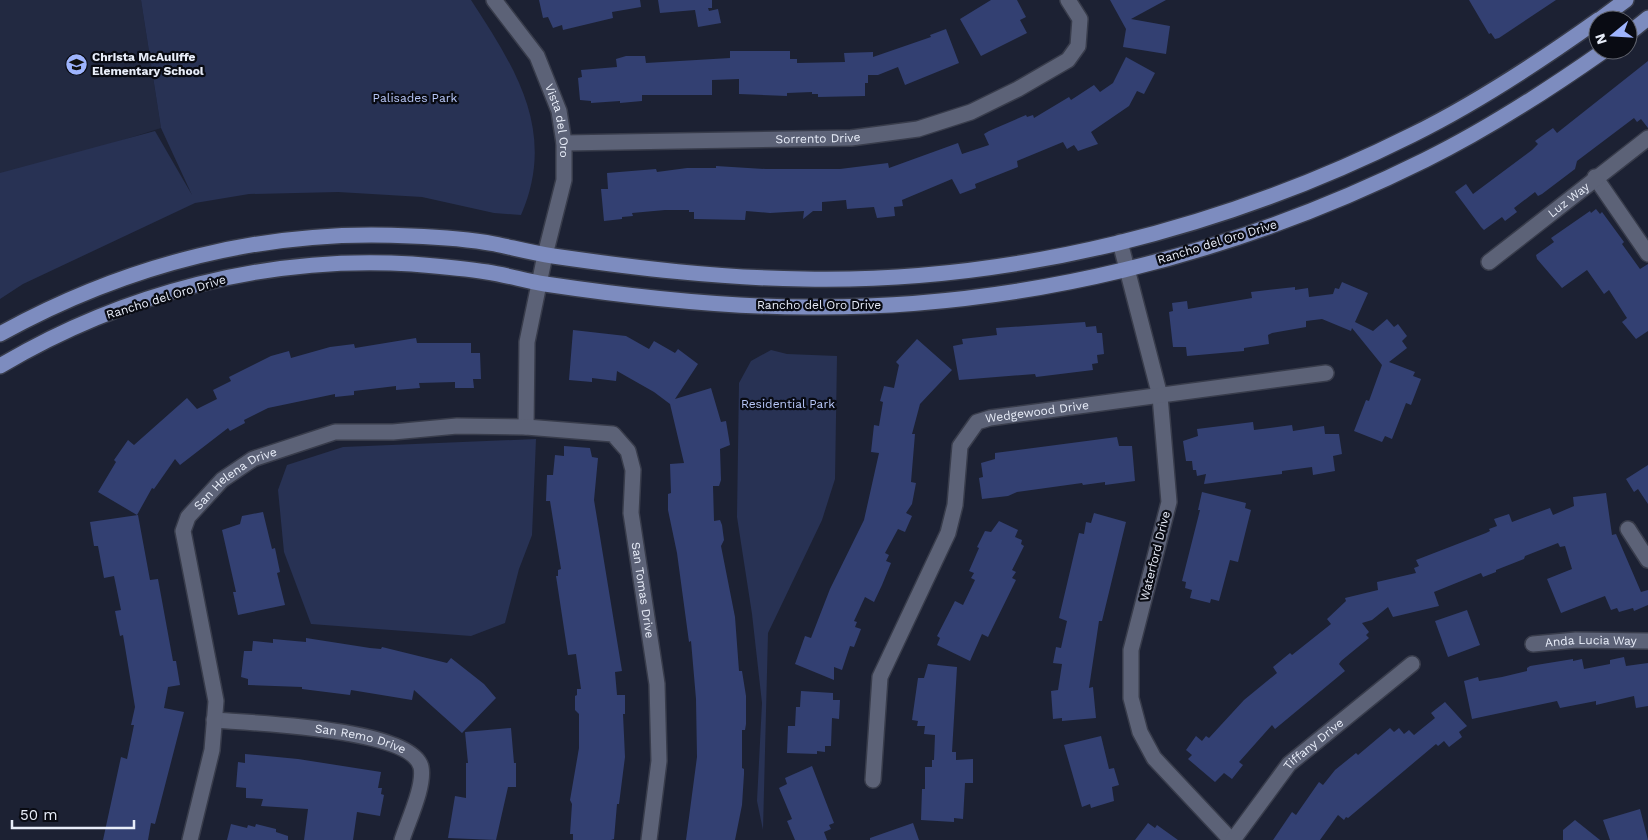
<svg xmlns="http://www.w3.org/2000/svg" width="1648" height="840" viewBox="0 0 1648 840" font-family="'Work Sans',sans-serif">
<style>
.built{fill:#222941}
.green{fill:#283254}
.building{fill:#334072}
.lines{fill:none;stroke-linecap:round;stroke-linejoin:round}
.minor-casing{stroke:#383c4b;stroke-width:18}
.major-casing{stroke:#383c4b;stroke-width:18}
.minor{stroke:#5c6277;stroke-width:15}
.major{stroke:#7d8cbf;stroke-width:15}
.labels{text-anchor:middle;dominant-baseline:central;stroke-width:4.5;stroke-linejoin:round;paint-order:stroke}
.poi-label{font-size:12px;font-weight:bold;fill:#e8edf9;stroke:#090b13;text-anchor:start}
.park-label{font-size:12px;fill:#b8c7f8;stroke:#090b13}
.street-label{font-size:12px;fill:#e8edf9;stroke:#090b13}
</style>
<rect width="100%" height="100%" fill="#1c2133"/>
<!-- built -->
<path class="built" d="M0 0H141L161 128 28 170 0 177Z"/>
<!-- green -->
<path class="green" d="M141 0H471C516 69 557 132 521 215L494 213 422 197 338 192 249 194 195 203 23 284 0 299V173L155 131 192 195 161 128Z
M771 350 787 354 837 356 835 479 822 520 768 633 763 830 757 801 762 703 752 614 737 517 739 383 751 361Z
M536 439 532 535 519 569 505 623 471 636 311 624 284 552 278 490 287 465 343 447Z"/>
<!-- building -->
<path class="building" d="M539 0H640L641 7 612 12 613 18 563 30 562 25 553 28 548 17 543 18Z
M658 0H712V8H708L709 11 718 9 721 23 698 27 695 10 660 13Z
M991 0H1017L1026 17 1020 20 1027 33 981 56 960 19Z
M1110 0H1166L1131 19 1170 26 1166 54 1123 47 1126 29Z
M1469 0H1556L1499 38 1495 39 1491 33 1489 34Z
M946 29 959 63 905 85 898 67 878 75H868V83H865V96L818 97V94H812V92L787 93V96L739 94V79L712 80V95H642V101L620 103V101L591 103V101L580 100 578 78 582 77 581 70 617 67 616 59 626 56H645L646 63 730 58V51H790V59H797V63L845 62 844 53 873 52V57L931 37 930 35Z
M1126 57 1155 73 1144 94 1137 91 1129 106 1091 132 1098 144 1078 151 1074 145 1067 149 1063 142 1017 161 1018 167 975 184 976 188 960 194 952 179 902 200 903 206 894 207 895 216 877 218 874 207 847 209 846 200 822 202V211H813L803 219 804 211 770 213 746 211 745 220 694 219V212H689V210H665L632 213 633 216 622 217V219L604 221 601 189H608L607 173 656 169 657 172 687 168H716V166L766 169H840L888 163 889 168 958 143 962 154 989 145 984 134 989 131 1026 115 1027 117 1033 115 1034 118 1069 97 1071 100 1094 85 1100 92 1113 83Z
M1648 61V128L1641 119 1637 122 1634 118 1577 161 1575 169 1542 194 1538 196 1535 192 1514 208 1517 212 1505 221 1502 217 1484 230 1481 227 1455 192 1466 184 1473 194 1532 150 1538 144 1535 141 1553 128 1557 133Z
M1596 209 1600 214 1602 212 1624 242 1622 244 1640 269 1648 264V331L1636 339 1622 322 1627 318 1609 290 1604 294 1587 270 1562 288 1537 259 1536 255 1554 242 1551 238 1590 211 1591 213Z
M1342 282 1368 293 1355 322 1373 331 1387 319 1394 327 1398 324 1407 336 1402 341 1407 348 1389 362 1415 372 1413 376 1421 379 1411 405 1406 403 1392 439 1385 436 1382 442 1354 431 1366 400 1369 401 1382 365 1352 328 1351 331 1322 319 1306 321V327L1272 333 1268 335 1269 344 1244 348V351L1187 356 1186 347H1173L1169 312 1173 311 1172 303 1187 301 1188 309 1252 298 1251 292 1295 287V290L1308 288 1309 297 1333 294 1335 288 1339 289Z
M1085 322 1086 327 1096 326 1097 333H1102L1104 354 1097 355 1098 363 1092 364 1093 370 1036 377 1035 374 959 380 953 346 963 344 962 339 997 335 996 328Z
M573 330 626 336 649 349 654 341 675 353 678 349 698 364 675 399 711 388 721 422 726 421 730 445 720 449 721 480 719 486H713L714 521 720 520 722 525 724 540 721 546 735 617 739 671H742L746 696V724L745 730H742V768L744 769V774L742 805 735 840H686L697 757 696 699 691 641 689 642 677 553 668 510V494L671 493 670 464 684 463 670 404 654 392 617 371 616 381 592 378V382L569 380Z
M416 338 417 343H471V353H480L481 379H473L474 388H455V382L419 383 420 388 396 390V386L354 391V395L335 397V394L268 408 244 420 245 423 230 431 228 428 180 465 175 459 154 489 152 488 137 515 98 492 116 462 114 460 128 440 134 445 187 398 197 409 217 399 213 390 231 381 229 377 271 356 289 351 291 358 330 347 354 344 355 348Z
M917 339 952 370 920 404 912 434H915L911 482 916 483 912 504 906 513 912 516 905 532 898 529 885 553 889 555 886 561 891 563 882 585 874 602 865 597 854 621 857 622 855 627 861 629 854 647 850 646 842 670 834 667V680L795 664 805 636 811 638 830 589 864 520 879 453 871 452 874 425 879 426 883 402 880 401 884 386 894 388 899 365 896 362Z
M1253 422 1254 430 1292 425 1293 431 1324 426 1325 434H1339L1342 454 1333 456 1335 471 1313 475 1312 467 1282 471V474L1204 484 1206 474 1197 476 1196 470H1193L1192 461H1186L1183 441 1198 436 1197 429Z
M1117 437 1119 446H1132L1135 481 1105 485V482L1083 485 1082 483 1017 492 1008 496 982 499 979 478 983 477 981 463 995 459V453Z
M564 446 590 448 592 457 598 458 594 500 622 671 615 672 617 695H625V714H623L625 757 619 804H617L614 839 611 840H573V834H570L572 804 570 800 579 748V714L575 710V696L577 695V689H581L576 654 568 655 556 576H558V570L561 569 550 501H546L547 475H553L555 455 564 456Z
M1648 465V504L1638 489 1634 492 1626 479Z
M1202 492 1246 503 1245 508 1251 510 1238 562 1230 560 1219 601 1211 599 1210 603 1190 598 1192 590 1185 588 1186 582 1182 581 1200 510H1198Z
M1606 493 1612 535 1616 534 1641 592 1648 590V605L1634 611 1633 608 1619 612 1617 608 1611 610 1605 596 1561 613 1547 579 1572 569 1565 546 1560 547 1558 543 1525 556 1524 559 1496 570V572L1483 577 1481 573 1434 592 1439 606 1393 617 1388 607 1372 620 1362 623 1369 632 1366 635 1369 638 1341 661 1339 664 1345 671 1275 729 1272 725 1239 762 1243 765 1232 779 1224 773 1215 782 1188 759 1192 755 1186 750 1196 736 1202 741 1206 736 1209 738 1244 700 1277 673 1273 667 1290 653 1292 655 1331 624 1327 619 1346 601 1345 598 1378 590 1377 582 1416 573 1414 568 1419 566 1416 560 1486 533 1490 531 1489 529 1497 526 1494 519 1509 514 1512 522 1550 508 1553 515 1574 506 1573 497Z
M263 512 272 549 275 548 280 572 277 573 285 605 238 615 233 592H236L222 530 240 524 242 516Z
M1094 513 1126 522 1102 621H1099L1089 688 1093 687 1096 718 1062 721V718L1053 719 1051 691 1058 690 1062 664 1053 663 1056 647 1061 648 1067 621 1059 618 1079 533 1084 534 1086 522 1091 523Z
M138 515 150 580 158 579 173 661H176L180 685 168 687 164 708 184 712 155 824 151 823 148 840H103L121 757 127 759 134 725H131L135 707 123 635 120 636 115 611 121 610 114 576 104 578 98 546H94L90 522Z
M999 521 1018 530 1015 537 1022 540 1021 544 1024 546 1012 570 1016 572 1012 578 1016 580 988 637 982 634 970 661 937 645 940 638 937 636 955 601 963 605 975 580 971 578 974 573 969 571 979 548 977 547 985 531 991 532Z
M1467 610 1480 645 1448 657 1435 621Z
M306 638 370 648 381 649 382 647 447 663 451 658 484 684 496 698 462 733 414 690 412 700 351 690 350 695 302 689V687L248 685V679L241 677 244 651H252L253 641 273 643V639L306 642Z
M1624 657 1626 666 1648 663V706L1636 708 1634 696 1596 705V701L1560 708 1557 701 1472 719 1464 681 1478 677 1479 681 1502 677 1527 671V668L1530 666 1573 659V661L1582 659 1584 669 1610 664V660Z
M928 664 957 667 952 752H956V760L973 759V783H965L963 819 954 818V822L921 820 922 789H925V767H932V760H934L935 735 924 734 925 726H917L918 721 912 720 918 678H924Z
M801 691 833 693V700H840L839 719 832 718 831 746H825V752L817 751V754L787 753 788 726H795L796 707H800Z
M1445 702 1467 726 1459 732 1462 737 1449 747 1444 741 1438 746 1436 744 1348 818 1346 817 1344 820 1338 815 1320 840H1273L1292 812 1296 815 1319 782 1323 785 1335 770 1356 753 1358 755 1390 728 1394 732 1399 728 1404 734 1409 730 1414 735 1435 718 1431 713Z
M511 728 514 763H516V787H508L496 840 448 838 455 796 466 798V763H468L465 732Z
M1101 736 1109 769 1114 768 1119 785 1112 787 1114 801 1091 808 1090 804 1082 807 1064 745Z
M245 754 298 759 381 772 378 788H382L381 794 384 795 380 816 357 812 353 840H304L308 809 261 806 263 799 246 798V788L236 787 238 762 245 763Z
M812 766 834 823 829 825 831 829 824 832 827 840H795L787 821 792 819 779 788 787 784 785 778Z
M1640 809 1648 840H1610L1603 820Z
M1575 820 1600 840H1563V830Z
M913 823 919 840H870V838Z
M1148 823 1155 828 1157 825 1178 840H1135Z
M231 824 247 828 248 825 255 827 256 824 276 829V832L288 836V840H227Z"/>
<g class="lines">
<defs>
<g id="minor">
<path id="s1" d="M494 0 537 56 559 111 564 143V180L545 255 527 342 526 427"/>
<path id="s2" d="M564 143 851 138 918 129 971 112 1018 89 1068 60 1078 46 1080 19 1068 0"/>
<path d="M1595 177 1648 254"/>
<path d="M1120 242 1160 396 1169 502 1131 650V698L1140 732 1154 758 1231 840"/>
<path id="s3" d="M1489 262 1648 138"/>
<path d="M1628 529 1648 560"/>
<path id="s4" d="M1533 644 1576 640 1648 641"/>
<path id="s5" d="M214 720C251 723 411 728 421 767 425 786 408 821 402 840"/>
<path id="s6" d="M873 780 880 677 948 533 955 505 960 446 977 422 990 418 1326 373"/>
<path id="s7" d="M190 840 212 750 216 701 183 531 188 517 222 480 253 459 335 432H393L457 426 526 427 613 434 628 451 633 470 631 513 657 684 659 761 649 840"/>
<path id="s8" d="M1233 840 1289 764 1412 664"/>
</g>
<path id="major" d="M1599 20 1626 0
M1628 34 1648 18
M0 334C127 264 267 228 411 236 439 237 468 239 495 244 514 248 533 253 553 256 636 268 719 278 804 279 1013 283 1226 228 1412 135 1477 103 1539 62 1598 20
M0 366C123 293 268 255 412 264 437 266 463 268 487 272 507 275 526 281 545 284 632 297 719 307 806 307 1020 309 1234 255 1425 160 1488 129 1548 90 1605 50"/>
</defs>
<!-- minor casing -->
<use href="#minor" class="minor-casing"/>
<!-- major casing -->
<use href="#major" class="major-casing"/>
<!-- minor -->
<use href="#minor" class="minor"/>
<!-- major -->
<use href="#major" class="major"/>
</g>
<!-- icons -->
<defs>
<symbol id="school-disc" viewBox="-11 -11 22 22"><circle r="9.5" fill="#9eb4fd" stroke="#090b13"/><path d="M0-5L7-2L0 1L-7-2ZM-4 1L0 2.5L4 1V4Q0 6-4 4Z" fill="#111"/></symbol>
</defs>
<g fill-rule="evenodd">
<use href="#school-disc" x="64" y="52" width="25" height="25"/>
</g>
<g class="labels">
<!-- poi labels -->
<g class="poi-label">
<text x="92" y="57">Christa McAuliffe<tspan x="92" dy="14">Elementary School</tspan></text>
</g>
<!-- park labels -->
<g class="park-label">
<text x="415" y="98">Palisades Park</text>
<text x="788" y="404">Residential Park</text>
</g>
<!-- street labels -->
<g class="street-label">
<text stroke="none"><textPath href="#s1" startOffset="139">Vista del Oro</textPath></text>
<text stroke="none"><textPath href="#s2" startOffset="254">Sorrento Drive</textPath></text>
<text stroke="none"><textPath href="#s3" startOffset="101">Luz Way</textPath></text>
<text transform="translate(1217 242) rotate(-17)">Rancho del Oro Drive</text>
<text transform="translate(166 297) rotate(-17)">Rancho del Oro Drive</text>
<text x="819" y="305">Rancho del Oro Drive</text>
<text stroke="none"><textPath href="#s6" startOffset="441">Wedgewood Drive</textPath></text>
<text stroke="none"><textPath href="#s7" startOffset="392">San Helena Drive</textPath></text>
<text transform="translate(1155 556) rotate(-76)">Waterford Drive</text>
<text stroke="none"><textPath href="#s7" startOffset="946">San Tomas Drive</textPath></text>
<text stroke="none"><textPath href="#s4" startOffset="58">Anda Lucia Way</textPath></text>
<text stroke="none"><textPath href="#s5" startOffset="148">San Remo Drive</textPath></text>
<text stroke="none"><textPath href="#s8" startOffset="126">Tiffany Drive</textPath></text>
</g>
</g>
<!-- north arrow -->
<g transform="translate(1613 35) rotate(252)"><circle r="24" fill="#090b13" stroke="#62656f"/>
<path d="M0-4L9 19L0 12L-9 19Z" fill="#9eb4fd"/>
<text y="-8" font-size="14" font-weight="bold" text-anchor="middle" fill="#e8edf9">N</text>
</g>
<!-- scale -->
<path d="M12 820v8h122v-8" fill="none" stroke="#e8edf9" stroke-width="2.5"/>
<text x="20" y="820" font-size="15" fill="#e8edf9" stroke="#090b13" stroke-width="4" paint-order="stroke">50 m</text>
</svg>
